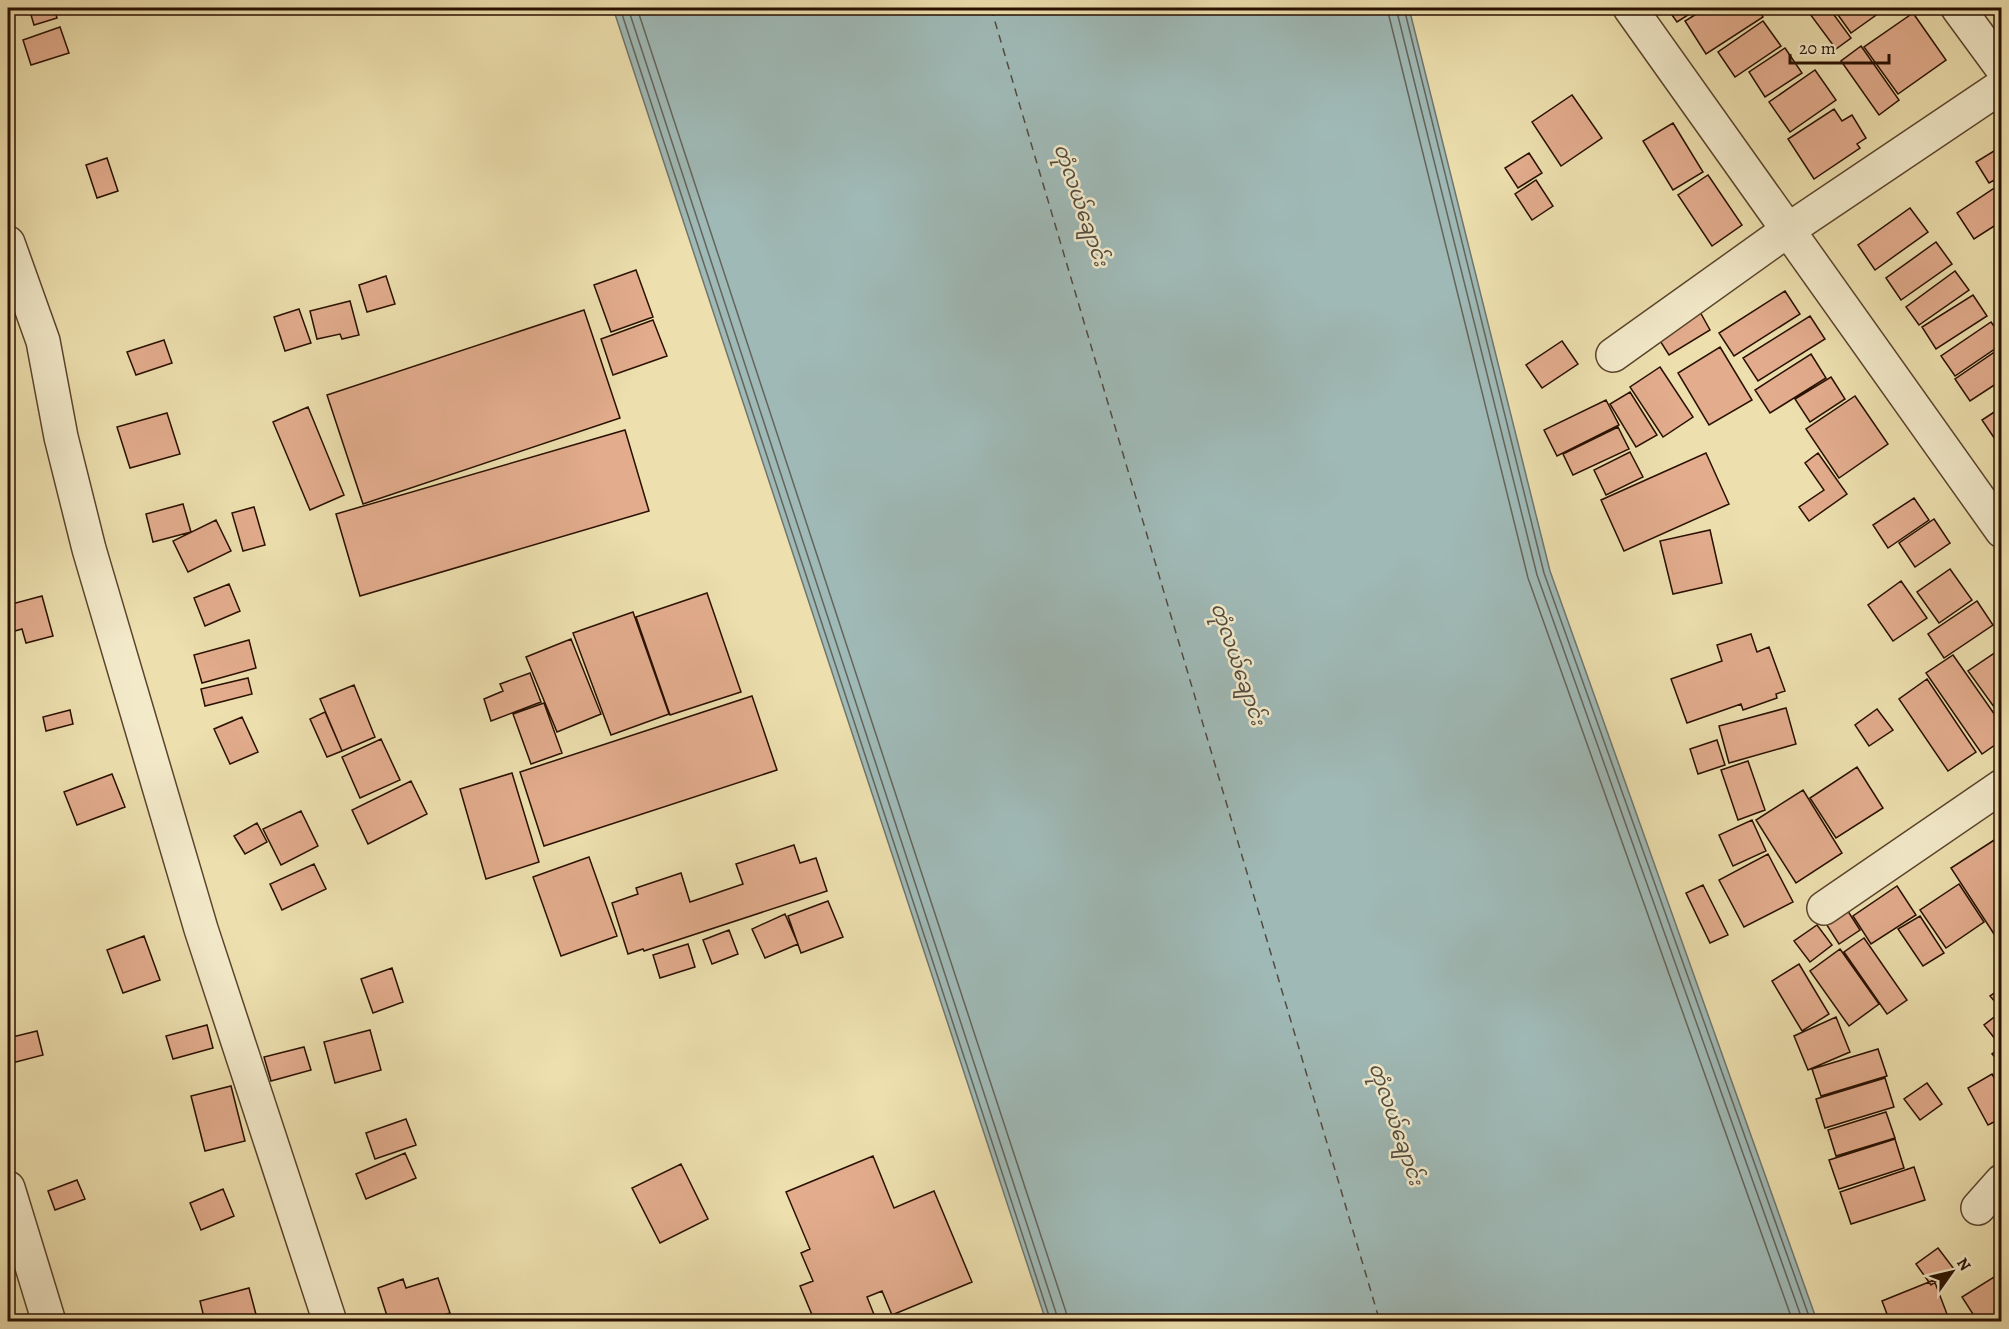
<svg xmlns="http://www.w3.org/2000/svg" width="2009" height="1329" viewBox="0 0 2009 1329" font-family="Alegreya,'Noto Sans Myanmar',serif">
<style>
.water{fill:#9fb9b6;stroke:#70756d;stroke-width:1.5}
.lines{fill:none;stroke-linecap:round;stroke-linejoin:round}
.shore{stroke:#64645b;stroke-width:1.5}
.ferry{stroke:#524b40;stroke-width:1.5;stroke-dasharray:8 6;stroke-linecap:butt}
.building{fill:#e2ac8d;stroke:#291000;stroke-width:1.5}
.minor-casing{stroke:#5a442c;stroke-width:36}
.minor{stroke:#f3eaca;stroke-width:33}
.labels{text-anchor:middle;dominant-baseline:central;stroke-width:5;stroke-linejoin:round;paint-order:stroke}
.water-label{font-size:20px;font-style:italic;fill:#524b40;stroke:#f3eaca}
</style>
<rect width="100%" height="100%" fill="#eddfae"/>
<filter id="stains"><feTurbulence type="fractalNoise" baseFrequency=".00333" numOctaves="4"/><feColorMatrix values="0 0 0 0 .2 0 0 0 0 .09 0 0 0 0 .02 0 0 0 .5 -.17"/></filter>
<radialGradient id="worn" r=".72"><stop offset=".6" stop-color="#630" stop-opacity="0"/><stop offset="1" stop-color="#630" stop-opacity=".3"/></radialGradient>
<!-- water -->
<path class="water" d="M613 8H1409L1550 571 1817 1321H1046Z"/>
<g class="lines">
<!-- shore -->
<path class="shore" d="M620 8 1051 1322
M628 8 1059 1322
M637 8 1066 1312 1068 1322
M1387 8 1528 578 1793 1322
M1396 8 1537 575 1803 1322
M1404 8 1544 573 1811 1322"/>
<!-- ferry -->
<path class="ferry" d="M991 8 1380 1322"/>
</g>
<!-- building -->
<path class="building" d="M29 8H54L57 18 34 25Z
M1667 8H1699L1677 22Z
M1706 8H1757L1763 17 1706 54 1685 21Z
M1810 8H1829L1851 38 1836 49 1807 10Z
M1833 8H1886L1851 33Z
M1913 13 1946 60 1898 94 1864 47Z
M1763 21 1781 46 1735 77 1718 52Z
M60 27 69 53 31 65 23 40Z
M1861 46 1899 100 1879 115 1841 61Z
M1785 48 1802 73 1765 97 1749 72Z
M1815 70 1836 100 1790 132 1769 102Z
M1572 95 1602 138 1561 166 1532 122Z
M1834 109 1842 121 1852 115 1866 138 1857 144 1860 148 1814 179 1788 139Z
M1673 123 1703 172 1673 190 1643 141Z
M2002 146V176L1989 183 1976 162Z
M1529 153 1542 173 1518 188 1505 168Z
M107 158 118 191 97 198 86 165Z
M1708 175 1742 225 1712 246 1678 195Z
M1536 180 1553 206 1532 220 1515 194Z
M2002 183V221L1974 239 1957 213Z
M1910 208 1928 232 1875 270 1858 245Z
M1936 242 1952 264 1901 300 1886 278Z
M636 270 653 317 611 332 594 285Z
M1955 271 1969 290 1919 325 1906 307Z
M386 276 395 304 367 312 359 285Z
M1785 291 1800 314 1734 356 1719 333Z
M1973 295 1987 316 1936 349 1922 327Z
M350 301 359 335 342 339 340 334 317 339 310 311Z
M299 309 311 343 285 351 274 317Z
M584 310 620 418 363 504 327 395Z
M1699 310 1710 330 1669 355 1657 336Z
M1810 316 1825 339 1758 381 1743 358Z
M653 320 667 356 613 375 601 339Z
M1991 322 2002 337V344L1955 376 1941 356Z
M164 340 172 363 136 375 127 352Z
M1562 341 1578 364 1542 388 1526 365Z
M1720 347 1752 400 1709 425 1678 373Z
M2002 347V380L1970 401 1955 379Z
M1811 354 1826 378 1770 413 1755 390Z
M1660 367 1693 417 1663 437 1630 387Z
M1831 377 1845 399 1810 422 1795 399Z
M1630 392 1657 435 1636 447 1610 404Z
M1855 396 1888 444 1839 478 1806 429Z
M1606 400 1619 425 1557 456 1544 430Z
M308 407 344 495 310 510 273 422Z
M2002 407V448H2001L1982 420Z
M167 413 180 454 130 468 117 427Z
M1618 427 1629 449 1573 475 1563 454Z
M625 430 649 511 360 596 336 514Z
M1630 452 1643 477 1606 495 1594 470Z
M1706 453 1729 504 1624 551 1601 500Z
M1818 453 1847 494 1809 521 1799 507 1824 490 1805 463Z
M1914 498 1929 520 1888 548 1873 525Z
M183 504 191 532 153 542 146 514Z
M254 507 265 545 243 551 232 513Z
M1934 519 1950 543 1915 567 1899 543Z
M216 520 231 551 188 572 173 541Z
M1710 530 1722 583 1673 594 1660 541Z
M1950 569 1972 600 1939 623 1917 592Z
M1901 581 1927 618 1893 641 1868 605Z
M229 584 240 611 205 626 194 598Z
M707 593 741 692 670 715 636 617Z
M42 596 53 636 26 643 22 629 8 633V605Z
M1977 601 1993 625 1944 658 1928 634Z
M633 612 669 714 611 735 573 633Z
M1751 634 1757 652 1769 647 1785 691 1776 694 1777 698 1743 710 1741 704 1687 723 1671 679 1722 661 1717 645Z
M571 639 601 714 557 732 526 657Z
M249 640 256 668 202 683 194 655Z
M2002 648V718L1968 671Z
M1953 655 2002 725V740L1982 754 1926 673Z
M530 673 541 702 491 721 484 699 503 691 500 684Z
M248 678 252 694 205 706 201 689Z
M1927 679 1976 752 1948 771 1899 699Z
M354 685 375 737 342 751 320 699Z
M752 696 777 770 544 846 520 772Z
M544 703 562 753 531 764 513 714Z
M1786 708 1796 744 1729 763 1719 726Z
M1877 709 1893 730 1869 746 1855 725Z
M70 710 73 724 46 731 43 717Z
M325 712 342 751 327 757 310 719Z
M242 717 258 752 230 764 214 729Z
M381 739 400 780 360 798 342 757Z
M1717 740 1725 765 1698 774 1690 749Z
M1748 761 1765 810 1738 820 1721 770Z
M1857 767 1883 808 1836 838 1810 798Z
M512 773 539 862 486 879 460 789Z
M112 774 125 807 77 825 64 792Z
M411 781 427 814 368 844 352 810Z
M1803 790 1842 853 1796 883 1756 820Z
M301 811 318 846 281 865 263 829Z
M1752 820 1766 851 1733 866 1719 835Z
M257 823 267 842 245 854 234 836Z
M2002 835V930L1994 934 1951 868Z
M794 845 800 863 816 858 827 891 644 951 643 949 628 954 612 903 638 894 636 888 681 873 690 902 743 884 736 864Z
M1768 854 1793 902 1744 927 1719 880Z
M589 857 617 936 561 956 533 877Z
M314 864 326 889 282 910 270 884Z
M1959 884 1984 922 1946 948 1920 910Z
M1703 885 1728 935 1710 943 1686 893Z
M1897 886 1916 915 1871 944 1853 916Z
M828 901 843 937 801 953 788 916Z
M1844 905 1860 930 1839 944 1823 919Z
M785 914 798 944 765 958 752 929Z
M1920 916 1944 953 1923 966 1898 929Z
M1817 925 1832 945 1810 962 1794 941Z
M729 930 738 954 712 964 703 940Z
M144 936 160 980 123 993 107 950Z
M1864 938 1907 1000 1887 1014 1844 952Z
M688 944 695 967 660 978 653 955Z
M1840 949 1879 1004 1849 1026 1810 971Z
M1799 964 1829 1014 1802 1031 1772 981Z
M392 968 403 1002 373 1013 361 979Z
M2002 988V1010L1990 996Z
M2002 1011V1042L1999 1044 1984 1025Z
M1836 1017 1850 1052 1808 1070 1794 1036Z
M207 1025 213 1048 173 1059 166 1036Z
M370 1030 381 1070 335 1083 324 1042Z
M37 1031 43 1055 8 1064V1038Z
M304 1047 311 1070 271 1081 264 1057Z
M2002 1047V1065L1992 1054Z
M1878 1049 1887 1076 1821 1096 1812 1069Z
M1992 1074 2002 1091V1118L1988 1125 1968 1088Z
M1885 1078 1894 1107 1825 1128 1816 1099Z
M1927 1083 1942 1104 1920 1120 1904 1099Z
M231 1086 245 1141 205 1151 191 1096Z
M1886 1112 1895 1138 1836 1156 1828 1130Z
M406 1119 416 1145 375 1159 366 1133Z
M1895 1139 1904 1168 1839 1189 1829 1160Z
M405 1153 416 1178 366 1199 356 1174Z
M873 1156 894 1208 934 1191 972 1282 892 1315 882 1291 867 1297 877 1322H824V1319L815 1322 800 1286 813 1281 801 1253 810 1249 786 1192Z
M681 1164 708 1219 660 1243 632 1188Z
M1914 1167 1925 1200 1851 1224 1840 1192Z
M77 1180 85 1199 55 1210 48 1191Z
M223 1189 234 1216 201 1230 190 1203Z
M1938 1248 1954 1269 1931 1285 1916 1264Z
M2002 1272V1322H1978L1962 1297Z
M438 1278 450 1313 423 1322H389L378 1288 403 1279 406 1288Z
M1934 1280 1950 1322H1890L1882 1301Z
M249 1288 258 1322H205L200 1301Z
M461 1316 463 1322H443Z"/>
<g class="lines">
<defs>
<path id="minor" d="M1630 8 2002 531
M1958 8 2002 68
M8 243 43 341 61 437 89 549 201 929 330 1322
M1613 355 1788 230 2002 86
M1824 908 2002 786
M8 1188 49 1322
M1978 1208 2002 1181"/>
</defs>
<!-- minor casing -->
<use href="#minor" class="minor-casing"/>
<!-- minor -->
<use href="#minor" class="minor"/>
</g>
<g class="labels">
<!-- water labels -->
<g class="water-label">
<text transform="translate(1081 205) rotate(71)">တုံလယ်ချောင်း</text>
<text transform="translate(1238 664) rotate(71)">တုံလယ်ချောင်း</text>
<text transform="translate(1396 1124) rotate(71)">တုံလယ်ချောင်း</text>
</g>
</g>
<!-- margin -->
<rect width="2009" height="1329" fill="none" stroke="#eddfae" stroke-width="30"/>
<rect x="9" y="9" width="1991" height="1311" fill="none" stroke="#291000" stroke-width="3"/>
<rect x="15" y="15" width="1979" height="1299" fill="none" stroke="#291000" stroke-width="1.5"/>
<!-- north arrow -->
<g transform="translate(1952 1272) rotate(56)" stroke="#f3eaca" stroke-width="4.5" paint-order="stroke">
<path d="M0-4.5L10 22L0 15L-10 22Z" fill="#291000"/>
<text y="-9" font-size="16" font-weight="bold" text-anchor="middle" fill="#291000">N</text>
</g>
<!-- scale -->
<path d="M1790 54v9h99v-9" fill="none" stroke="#291000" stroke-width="3"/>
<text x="1799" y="54" font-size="18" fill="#291000" stroke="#f3eaca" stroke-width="4.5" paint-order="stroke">20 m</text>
<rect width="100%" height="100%" filter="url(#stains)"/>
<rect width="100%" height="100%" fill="url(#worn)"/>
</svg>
